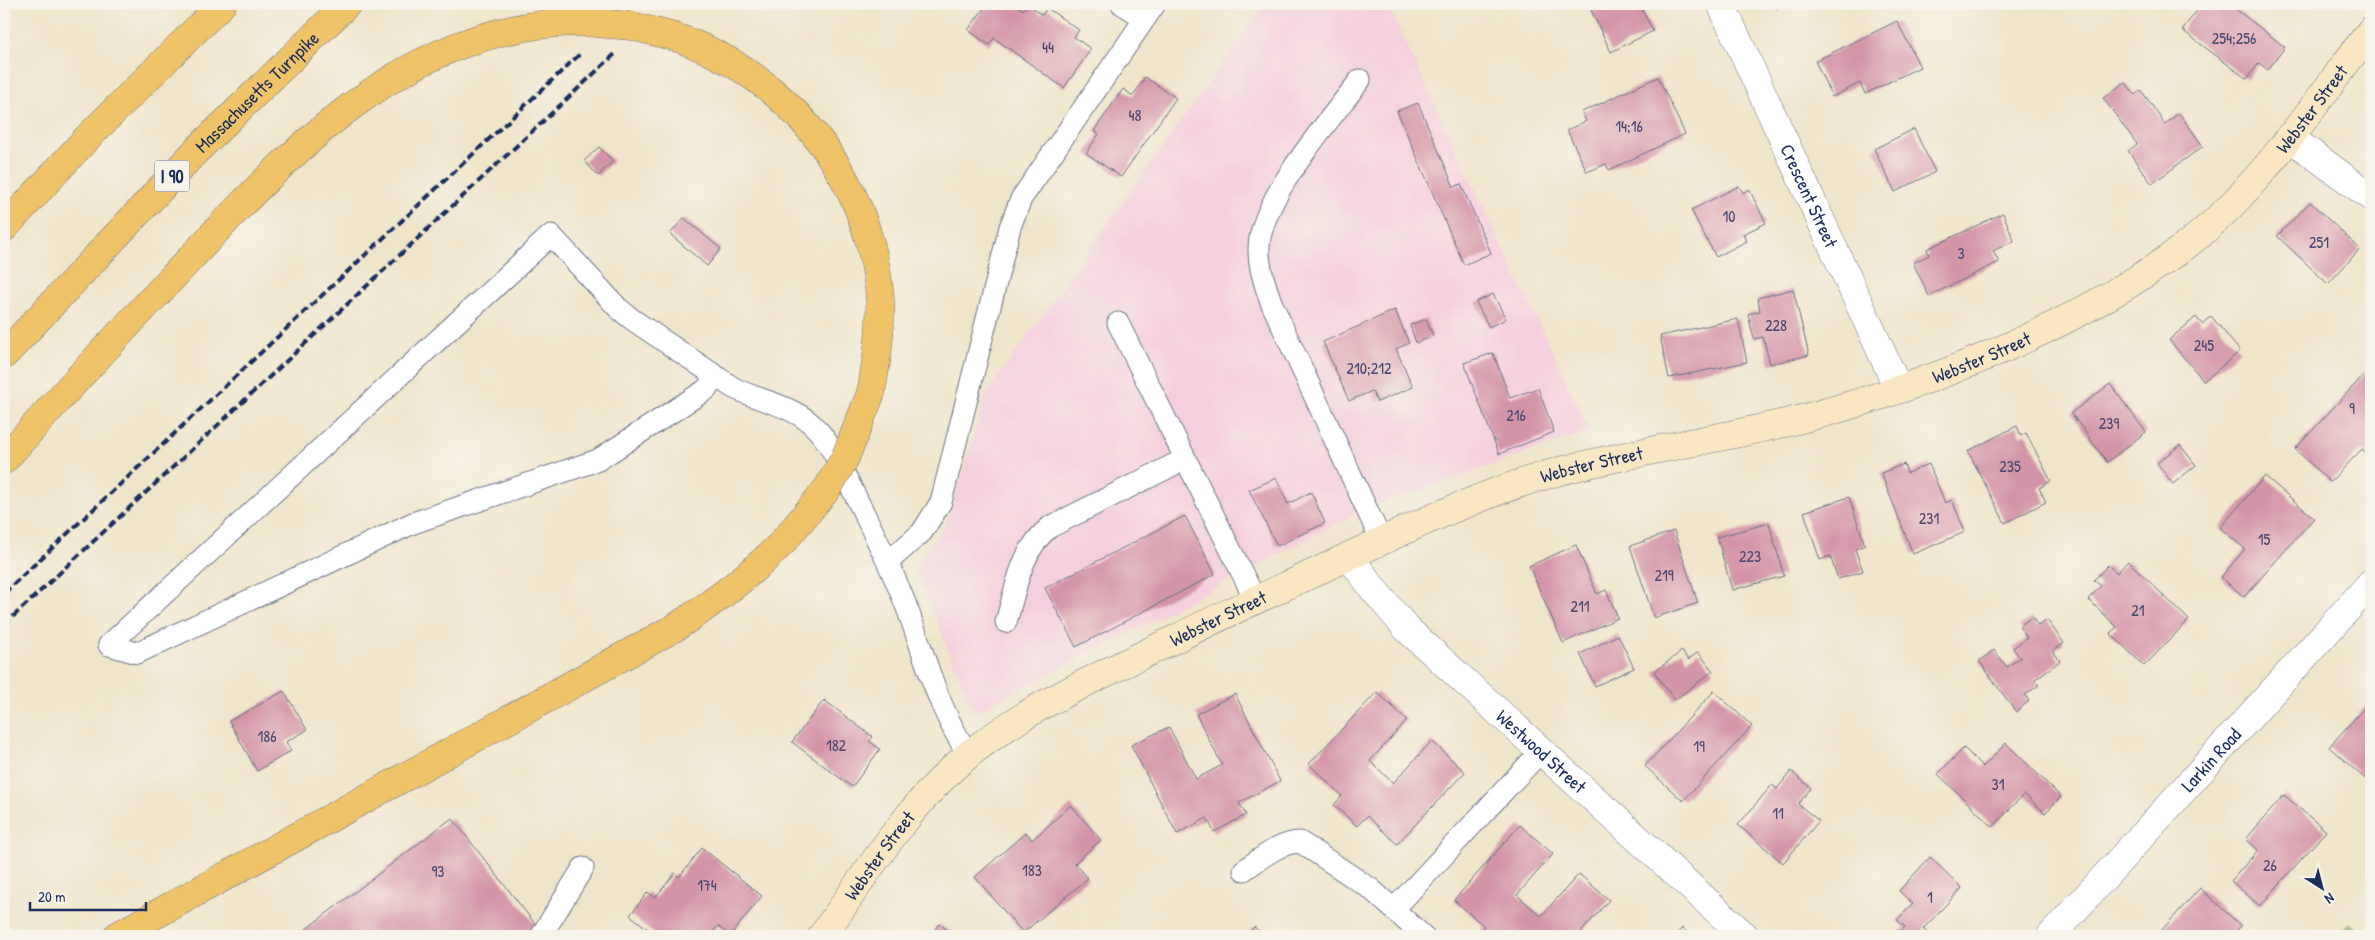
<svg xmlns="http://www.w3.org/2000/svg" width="2375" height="940" viewBox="0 0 2375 940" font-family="'Patrick Hand',sans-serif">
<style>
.built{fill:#f4cfdd}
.green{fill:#9eca77;stroke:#5c7c6a}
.building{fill:#d494a7}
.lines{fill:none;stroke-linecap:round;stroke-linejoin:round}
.lane-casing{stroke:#656f84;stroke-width:23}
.street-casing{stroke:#656f84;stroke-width:29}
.secondary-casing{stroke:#656f84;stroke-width:29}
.highway-casing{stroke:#656f84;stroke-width:29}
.lane{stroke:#fff;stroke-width:21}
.street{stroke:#fff;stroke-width:28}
.secondary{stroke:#f9e7c3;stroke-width:28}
.highway{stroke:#f0c369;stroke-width:28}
.rail{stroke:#1b2f5e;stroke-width:4;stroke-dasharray:8 4;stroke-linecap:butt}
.highway-bridge-casing{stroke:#656f84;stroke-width:29;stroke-linecap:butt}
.highway-bridge{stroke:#f0c369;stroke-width:28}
.labels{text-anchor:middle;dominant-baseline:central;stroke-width:4;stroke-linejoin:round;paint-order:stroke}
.number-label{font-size:16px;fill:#494870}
.shield{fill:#f7f3e8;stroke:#5d6a87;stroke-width:1}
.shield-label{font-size:18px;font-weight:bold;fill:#1b2f5e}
.street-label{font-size:19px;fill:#1b2f5e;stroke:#f7f3e8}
</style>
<rect width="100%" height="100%" fill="#f7f3e8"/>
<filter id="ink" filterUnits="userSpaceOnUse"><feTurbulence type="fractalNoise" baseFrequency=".02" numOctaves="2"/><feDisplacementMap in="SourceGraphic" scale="10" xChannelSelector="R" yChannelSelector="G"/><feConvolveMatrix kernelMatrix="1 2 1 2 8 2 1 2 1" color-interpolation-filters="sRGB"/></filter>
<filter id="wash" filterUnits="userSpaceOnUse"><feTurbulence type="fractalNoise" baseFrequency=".0096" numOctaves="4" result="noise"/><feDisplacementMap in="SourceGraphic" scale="20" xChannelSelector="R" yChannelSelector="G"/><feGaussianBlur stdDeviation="1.12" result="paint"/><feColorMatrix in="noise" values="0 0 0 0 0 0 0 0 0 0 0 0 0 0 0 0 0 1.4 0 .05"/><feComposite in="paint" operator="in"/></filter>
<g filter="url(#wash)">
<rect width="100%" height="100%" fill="#efe5ca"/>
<!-- built -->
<path class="built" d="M1265 4H1387L1590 431 1366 509 974 713 915 569 944 526 954 503 986 394Z"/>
<!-- green -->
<path class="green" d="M2349 923 2365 936H2337Z"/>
<g id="blocks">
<!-- building -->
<path class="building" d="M987 4H1014L1023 10 1028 4 1042 15 1047 8 1079 30 1074 37 1091 49 1064 88 994 38 989 45 968 30Z
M1588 4H1639L1653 31 1611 52Z
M1773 4H1786L1776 9Z
M2202 4H2229L2285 47 2268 70 2259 63 2247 79 2182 30Z
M1897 21 1920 67 1865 94 1860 83 1832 97 1815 61Z
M1145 77 1176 98 1121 177 1086 153 1099 134 1094 131 1123 89 1133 96Z
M1658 77 1685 134 1609 170 1606 164 1587 172 1567 130 1586 121 1582 112Z
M2125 82 2135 95 2141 90 2165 124 2179 113 2203 146 2152 184 2128 151 2137 144 2103 98Z
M1418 103 1454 187 1461 184 1491 253 1464 265 1397 111Z
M1914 129 1935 172 1895 192 1874 149Z
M599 147 613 161 598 176 584 161Z
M1739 186 1743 193 1749 189 1766 223 1743 234 1747 241 1716 257 1691 210Z
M2310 202 2360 249 2328 284 2277 236Z
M2003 213 2014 241 1993 251 1999 262 1929 296 1913 263 1929 255 1927 249Z
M684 218 721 249 707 266 670 234Z
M1793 289 1809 355 1770 364 1763 337 1754 339 1748 314 1760 311 1758 298Z
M1493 294 1506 319 1489 327 1476 302Z
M1395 310 1409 343 1396 349 1413 387 1377 402 1372 391 1349 401 1323 342Z
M2211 316 2240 351 2204 381 2169 340 2196 317 2202 324Z
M1426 319 1433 336 1416 343 1410 325Z
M1738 319 1747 362 1669 378 1660 336Z
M1493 353 1510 398 1538 388 1554 432 1499 454 1464 363Z
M2371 367V457L2362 449 2330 482 2295 449Z
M2110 384 2146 432 2107 462 2071 413Z
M2017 426 2021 436 2026 433 2051 481 2039 488 2046 502 2005 523 1968 451Z
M2180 445 2196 465 2173 484 2157 463Z
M1904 464 1907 473 1929 464 1945 503 1952 500 1965 532 1913 554 1881 473Z
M2265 476 2314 518 2244 597 2221 577 2245 549 2220 528Z
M1276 478 1288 504 1311 492 1325 523 1277 546 1249 490Z
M1849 497 1865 545 1855 549 1863 571 1838 579 1830 556 1820 560 1804 512Z
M1185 516 1215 574 1076 647 1045 588Z
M1769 523 1784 576 1732 590 1717 537Z
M1674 531 1698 603 1654 618 1630 546Z
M1576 545 1597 594 1606 590 1618 618 1563 643 1529 566Z
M2128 561 2189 620 2144 666 2110 633 2117 627 2088 599 2101 586 2094 580 2108 565 2117 573Z
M2032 617 2038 626 2047 620 2064 643 2053 651 2060 661 2034 680 2039 685 2025 695 2029 701 2016 712 1979 661 1994 650 2007 667 2020 658 2013 648 2027 638 2019 626Z
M1618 635 1634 668 1595 686 1580 654Z
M1682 651 1688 660 1698 652 1713 671 1675 700 1654 672Z
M284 691 307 730 286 742 291 751 257 771 229 721Z
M1714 691 1752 726 1683 801 1645 766Z
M1377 692 1407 720 1370 761 1393 783 1432 741 1465 772 1397 844 1367 816 1357 826 1334 805 1342 796 1309 764Z
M1235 694 1280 781 1239 803 1246 815 1214 832 1207 818 1177 834 1131 745 1169 727 1196 779 1222 765 1196 714Z
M824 700 873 737 869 741 880 749 852 787 792 742Z
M2371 700V782L2370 783 2329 747Z
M2006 743 2061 797 2045 813 2024 794 1993 827 1938 774 1964 748 1983 767Z
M1791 771 1811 788 1798 804 1819 821 1783 863 1738 825 1772 785 1777 789Z
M2284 795 2326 831 2260 906 2231 881 2258 850 2246 839Z
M1071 805 1101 840 1075 863 1088 878 1023 933 975 877 1026 832 1032 840Z
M452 818 536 925 528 936H297Z
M1520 825 1553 854 1517 895 1541 916 1579 874 1609 900 1578 936H1477L1484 926 1454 900Z
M702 848 762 896 730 936 718 926 709 936H657L630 915 648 892 655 898 675 873 679 877Z
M1930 857 1962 888 1923 929 1931 936H1896L1905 927 1897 920 1913 904 1899 891Z
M2200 888 2241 926 2231 936H2165L2160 932Z
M939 924 957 936H930Z
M1254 927 1266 936H1246Z
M1682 928 1691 936H1675Z"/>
</g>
</g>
<g filter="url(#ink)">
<use href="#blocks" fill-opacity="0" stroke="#656f84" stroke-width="1"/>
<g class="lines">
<defs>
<path id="lane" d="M1122 4 1145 18
M1360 80C1329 121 1269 189 1260 238 1256 260 1264 282 1271 302L1381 540
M1118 323 1255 599
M888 562 922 532 941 502 1010 227 1021 199 1155 4
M1006 622C1016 589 1021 549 1050 527L1185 459
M109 645 551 235 618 308 633 320 732 387C756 400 787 404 808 421 830 438 840 467 853 491 872 530 892 568 907 608 926 659 938 710 969 755
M109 645 137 653 413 523 598 460 707 389 715 376
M1244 870C1260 859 1280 842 1300 842L1371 889 1423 936
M1394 909 1541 751
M541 936 583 868"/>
<g id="street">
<path id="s1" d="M1721 4 1898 388"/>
<path d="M2289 137 2371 197"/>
<path id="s2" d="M1349 556 1374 590 1407 629 1745 936"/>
<path id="s3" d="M2051 936 2371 583"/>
</g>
<g id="secondary">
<path id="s4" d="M822 936C863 879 901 816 953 768 1017 710 1101 676 1177 638 1233 610 1289 585 1345 558 1416 525 1484 492 1560 471 1640 450 1724 439 1805 418 1930 385 2079 325 2184 247 2256 194 2316 101 2371 30"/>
</g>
<g id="highway">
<path d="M675 37C786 75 864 170 879 288 883 323 877 359 871 393"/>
<path d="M4 228 88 137 222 4"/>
<path id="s5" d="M4 355 195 152 347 4"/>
<path d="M4 460C59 398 116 337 173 277 284 158 406 22 583 22"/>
<path d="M117 936 676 627C715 602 749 576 782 543"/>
</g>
</defs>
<!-- lane casing -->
<use href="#lane" class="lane-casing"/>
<!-- street casing -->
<use href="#street" class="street-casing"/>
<!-- secondary casing -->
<use href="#secondary" class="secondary-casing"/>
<!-- highway casing -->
<use href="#highway" class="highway-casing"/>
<!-- lane -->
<use href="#lane" class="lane"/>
<!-- street -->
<use href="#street" class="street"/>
<!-- secondary -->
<use href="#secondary" class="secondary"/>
<!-- highway -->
<use href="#highway" class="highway"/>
<!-- rail -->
<path class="rail" d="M4 593 580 54
M4 625 615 54"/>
<defs>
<path id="highway-bridge" d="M583 22 632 26 675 37
M782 543 827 489 845 458 871 393"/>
</defs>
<!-- highway-bridge casing -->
<use href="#highway-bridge" class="highway-bridge-casing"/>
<!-- highway-bridge -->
<use href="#highway-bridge" class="highway-bridge"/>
</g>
</g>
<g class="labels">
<!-- number labels -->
<g class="number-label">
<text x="2234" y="38">254;256</text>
<text x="1048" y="47">44</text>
<text x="1135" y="115">48</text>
<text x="1629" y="126">14;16</text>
<text x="1729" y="216">10</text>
<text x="2319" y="242">251</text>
<text x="1961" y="253">3</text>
<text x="1776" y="325">228</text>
<text x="2204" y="345">245</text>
<text x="1369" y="368">210;212</text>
<text x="2352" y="408">9</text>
<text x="1516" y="415">216</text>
<text x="2109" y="423">239</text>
<text x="2010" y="466">235</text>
<text x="1929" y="518">231</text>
<text x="2264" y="539">15</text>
<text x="1750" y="556">223</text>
<text x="1664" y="575">219</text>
<text x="1580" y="606">211</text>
<text x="2138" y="610">21</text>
<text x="267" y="736">186</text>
<text x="836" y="745">182</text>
<text x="1699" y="746">19</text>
<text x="1998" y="784">31</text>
<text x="1778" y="813">11</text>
<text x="2270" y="865">26</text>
<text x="1032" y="870">183</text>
<text x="438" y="871">93</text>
<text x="707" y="885">174</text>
<text x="1930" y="897">1</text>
</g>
<!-- shield labels -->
<rect class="shield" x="154.5" y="160.5" width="35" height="31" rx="4"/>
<g class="shield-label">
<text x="172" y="176">I 90</text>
</g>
<!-- street labels -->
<g class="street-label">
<text stroke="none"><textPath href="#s5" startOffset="365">Massachusetts Turnpike</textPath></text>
<text stroke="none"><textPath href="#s4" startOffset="1749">Webster Street</textPath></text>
<text stroke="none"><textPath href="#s1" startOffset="211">Crescent Street</textPath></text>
<text stroke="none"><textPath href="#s4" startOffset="1329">Webster Street</textPath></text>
<text stroke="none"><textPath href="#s4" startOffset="924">Webster Street</textPath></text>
<text stroke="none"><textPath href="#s4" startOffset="519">Webster Street</textPath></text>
<text stroke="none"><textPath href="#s2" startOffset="275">Westwood Street</textPath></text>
<text stroke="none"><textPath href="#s3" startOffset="238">Larkin Road</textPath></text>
<text stroke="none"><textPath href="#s4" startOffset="99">Webster Street</textPath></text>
</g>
</g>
<!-- margin -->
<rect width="2375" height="940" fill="none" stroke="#f7f3e8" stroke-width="20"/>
<!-- north arrow -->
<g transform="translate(2322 888) rotate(144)" stroke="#f7f3e8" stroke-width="4" paint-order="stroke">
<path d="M0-4L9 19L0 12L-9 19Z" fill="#1b2f5e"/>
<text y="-8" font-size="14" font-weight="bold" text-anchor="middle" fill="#1b2f5e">N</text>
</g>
<!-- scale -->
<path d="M30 902v8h116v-8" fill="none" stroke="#1b2f5e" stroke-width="2.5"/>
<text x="38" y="902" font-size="15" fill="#1b2f5e" stroke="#f7f3e8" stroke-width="4" paint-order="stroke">20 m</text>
</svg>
